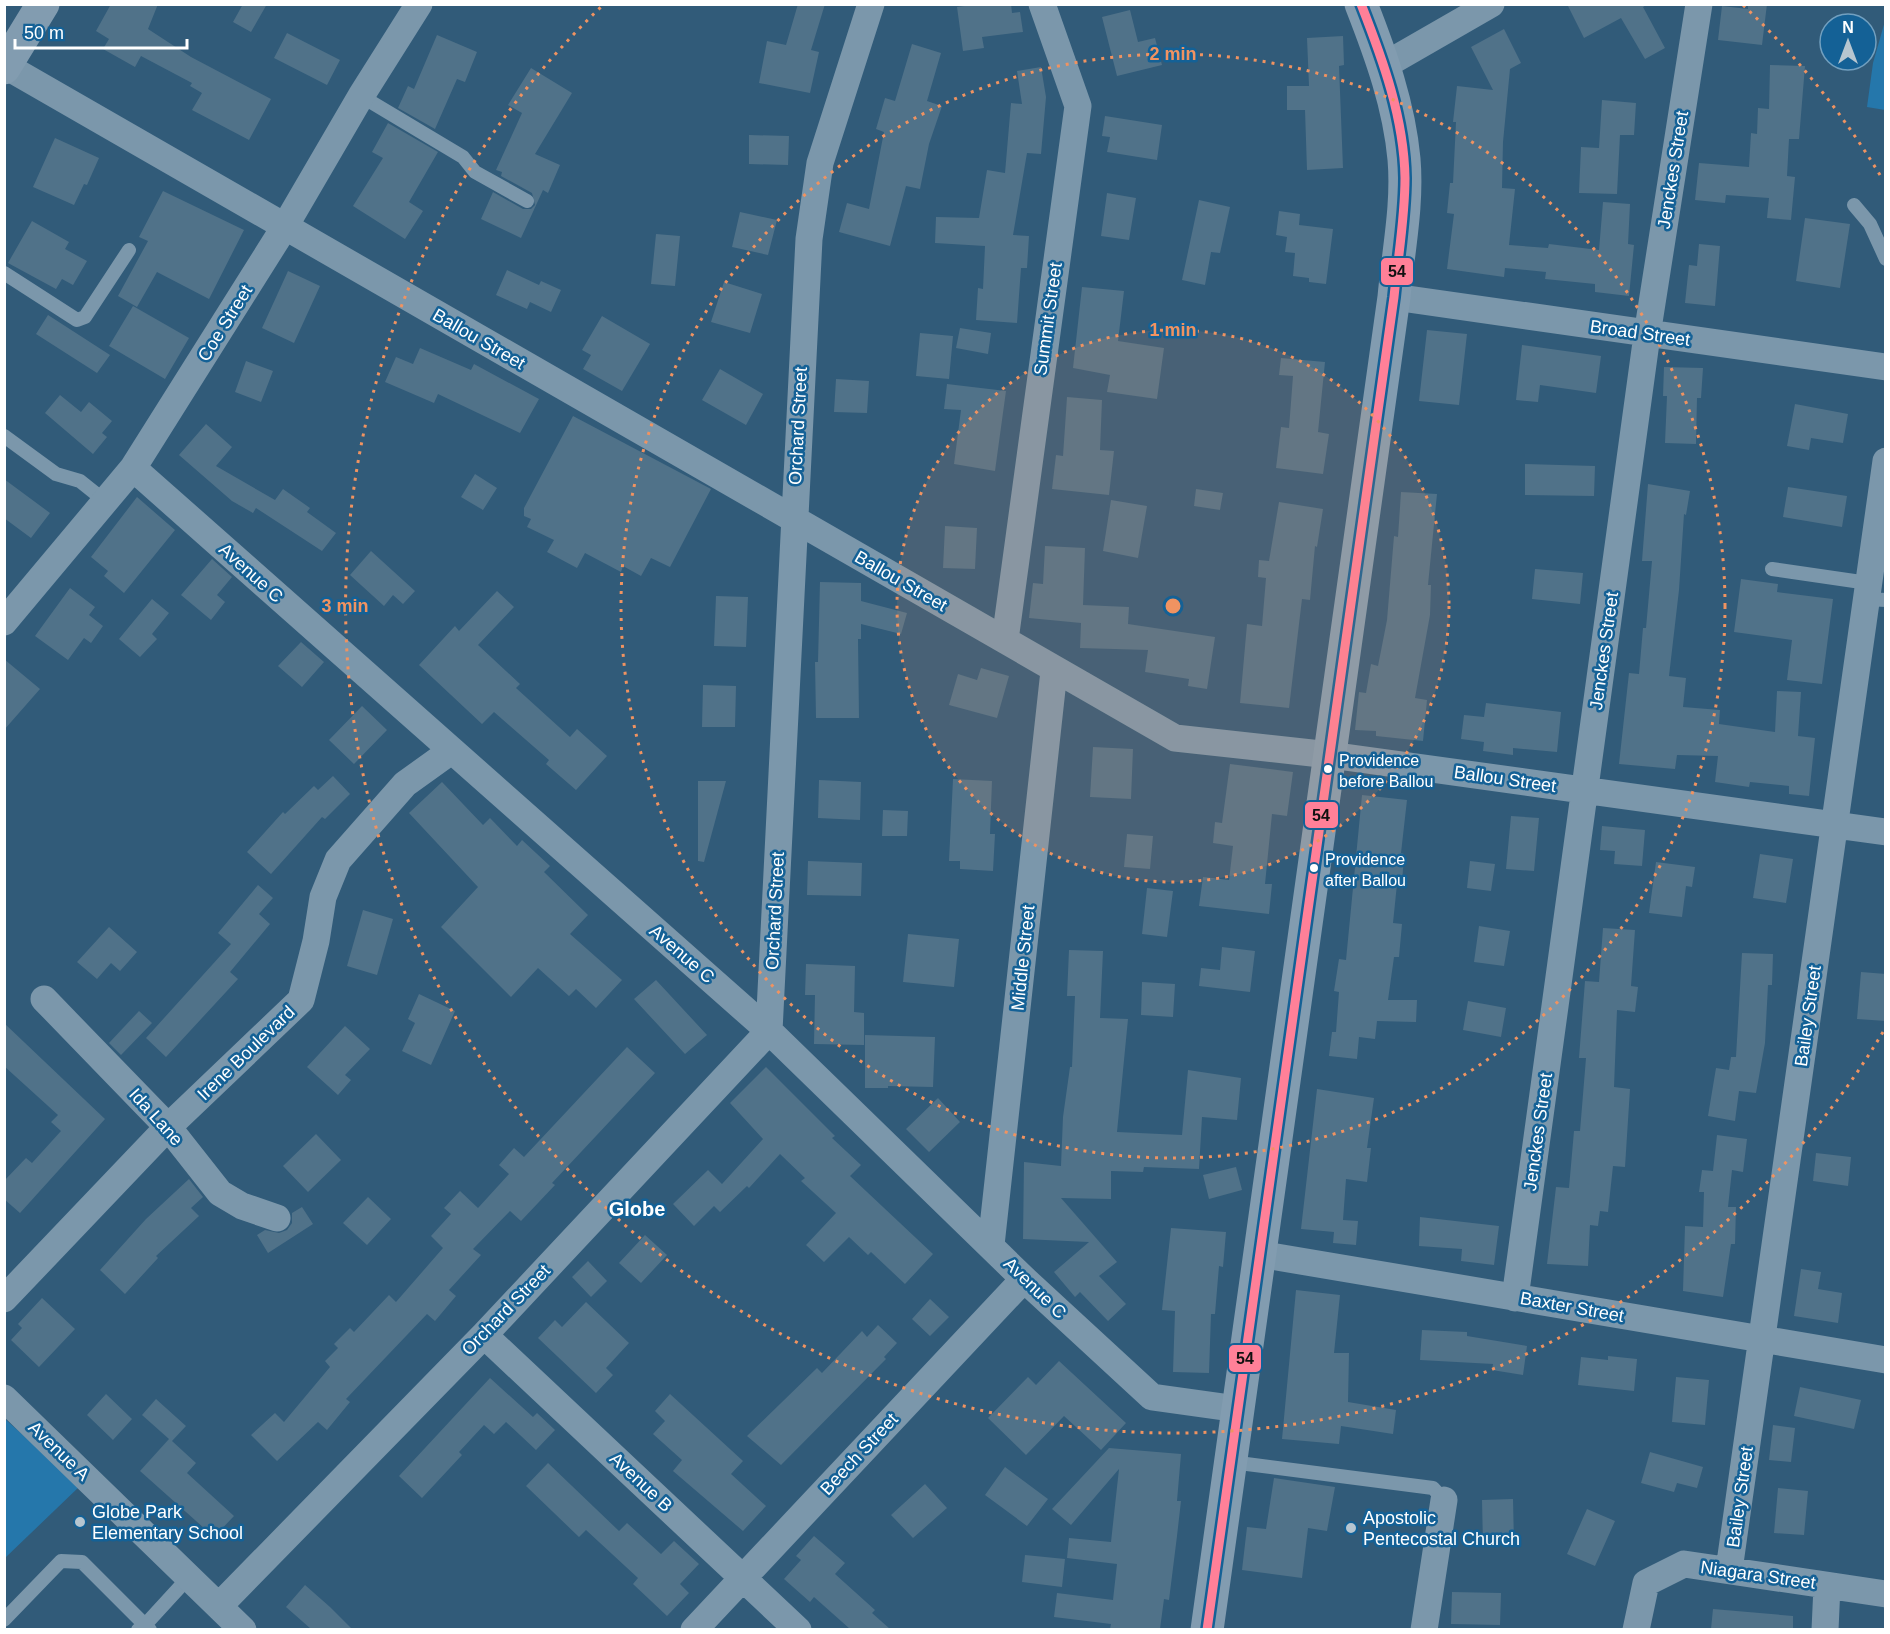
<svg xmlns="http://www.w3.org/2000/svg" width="1890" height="1634" viewBox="0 0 1890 1634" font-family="Helvetica,sans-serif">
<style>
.green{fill:#2577ab}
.building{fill:#507289}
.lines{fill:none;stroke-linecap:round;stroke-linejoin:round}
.lane{stroke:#7b97ab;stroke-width:14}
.street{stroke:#7b97ab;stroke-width:27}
.secondary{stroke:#829cb0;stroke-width:33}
.bus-1-casing{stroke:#146196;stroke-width:14}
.bus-1{stroke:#ff8098;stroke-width:9}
.ring{fill:none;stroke:#f09361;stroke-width:3;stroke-dasharray:3 6}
.bus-dot{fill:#fff;stroke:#146196;stroke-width:2}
.poi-dot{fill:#b7c6d0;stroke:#146196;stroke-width:2}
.labels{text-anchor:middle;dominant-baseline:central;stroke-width:5;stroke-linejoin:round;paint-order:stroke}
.bus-label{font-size:16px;fill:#fff;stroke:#146196;text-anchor:start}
.street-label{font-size:18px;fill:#fff;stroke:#146196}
.poi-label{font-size:18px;fill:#fff;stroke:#146196;text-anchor:start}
.neighbourhood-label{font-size:20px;font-weight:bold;fill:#fff;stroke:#146196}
.centre{fill:#f09361;stroke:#146196;stroke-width:3}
.ring-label{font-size:18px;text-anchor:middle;font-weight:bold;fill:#f09361;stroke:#146196;stroke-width:5;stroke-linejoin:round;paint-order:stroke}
.line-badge{stroke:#146196;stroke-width:2}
.pale-badge-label{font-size:16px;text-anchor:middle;font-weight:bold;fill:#111}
</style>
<rect width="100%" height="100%" fill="#315b79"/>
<!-- green -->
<path class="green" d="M1885 21V110L1867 107 1873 63Z
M5 1419 80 1486 5 1558Z"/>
<!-- building -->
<path class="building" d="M111 4H158L148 29 191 57 271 99 249 140 192 110 202 93 190 86 192 83 141 56 135 67 103 49 109 39 96 31Z
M243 4H267L251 32 233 22Z
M798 4H825L811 50 819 52 810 93 759 83 767 41 786 45Z
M979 4H1011L1012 13 1020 12 1023 32 982 37 984 48 963 51 957 7Z
M1567 4H1648L1643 7 1665 48 1645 59 1621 18 1584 38Z
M1748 4H1767L1762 45 1718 40 1722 6 1748 9Z
M1130 10 1138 42 1155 38 1162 65 1117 76 1102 17Z
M1504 29 1521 63 1510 69 1503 142 1502 188 1515 189 1509 245 1548 248 1549 244 1599 250 1603 202 1630 204 1628 244 1634 245 1629 296 1595 292V284L1545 279 1546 272 1505 268 1504 277 1447 269 1454 214 1447 213 1450 183H1453L1456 122H1453L1457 86 1493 90 1471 47Z
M287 33 340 60 327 85 274 58Z
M437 35 477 52 465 82 457 79 435 129 398 108 408 86 414 89Z
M1343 36 1344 65 1339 66 1343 168 1307 170 1305 110H1287V86H1309L1307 38Z
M912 44 941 53 927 101 942 106 929 144 920 189 906 186 890 246 839 232 847 203 869 209 884 132 876 129 885 98 895 101Z
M1770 65 1805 66 1799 139H1789L1787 176 1795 177 1791 220 1767 218 1769 198 1726 195 1725 203 1695 200 1699 163 1749 167 1751 133 1757 134 1758 108 1769 109Z
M1041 67 1046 97 1041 154 1027 153 1013 235 1029 236 1027 268H1021L1017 323 976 320 978 288 983 289 985 246 935 243 936 217 979 218 987 170 1005 173 1011 103 1022 104 1017 71Z
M531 68 572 93 535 154 560 165 548 193 543 190 521 238 481 219 493 192 523 209H531L535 205 532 193 501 176 502 172 496 170 522 113 508 105Z
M1602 100 1636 103 1634 135H1620L1617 194 1579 193 1581 147 1599 148Z
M1105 116 1162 125 1157 160 1107 152 1110 137 1102 136Z
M388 123 438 152 409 202 423 211 405 239 353 206 383 158 372 152Z
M749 135 789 136 788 165 749 164Z
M55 138 99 158 87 185 84 184 74 205 33 187Z
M163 191 244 230 209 299 157 272 137 307 118 296 148 241 139 237Z
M1107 193 1136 198 1129 240 1101 236Z
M1199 200 1230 207 1220 253 1211 252 1205 285 1182 280Z
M1279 211 1300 214 1299 225 1333 229 1326 284 1309 282V278L1293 276 1295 253 1285 252 1287 237 1276 235Z
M740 212 777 220 768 255 732 247Z
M1805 218 1850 224 1840 288 1796 281Z
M32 221 69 242 65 249 87 261 73 285 62 279 56 289 8 263Z
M656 234 680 236 675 286 651 284Z
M1699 244 1720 246 1715 306 1685 303 1689 265 1697 266Z
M507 270 539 285 541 281 561 290 551 312 530 302 527 309 496 295Z
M288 271 320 286 294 343 262 328Z
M724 282 762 294 750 333 711 322Z
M1082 287 1124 291 1118 341 1164 348 1157 399 1107 392 1110 375 1073 368Z
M133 306 189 338 165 379 109 346Z
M48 315 110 355 97 373 36 334Z
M602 316 650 344 622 391 583 369 591 355 582 350Z
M960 328 991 333 988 354 956 348Z
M1427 330 1467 334 1459 405 1419 401Z
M920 333 953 336 949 379 916 376Z
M1522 345 1601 356 1596 393 1540 385 1538 402 1516 400Z
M420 348 471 370 474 364 539 399 520 433 438 394 434 403 385 382 396 357 413 364Z
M1281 358 1325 362 1318 432 1329 434 1323 474 1276 468 1281 427 1289 428 1293 376 1279 375Z
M246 361 273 371 261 402 235 392Z
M1664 367 1703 368 1701 398H1697L1696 444 1665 443 1667 396H1663Z
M720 369 763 394 746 425 702 400Z
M836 379 869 381 867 413 834 412Z
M947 384 1006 391 995 471 954 464 961 410 944 409Z
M60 395 81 412 89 402 112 421 102 433 107 437 93 454 45 413Z
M1067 397 1102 400 1100 450 1114 451 1109 495 1052 489 1056 455 1063 456Z
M1795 404 1848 414 1843 443 1811 438 1809 450 1787 446Z
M573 416 711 489 670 567 651 558 641 576 623 566 621 572 585 553 577 568 547 552 554 540 527 527 531 519 524 516V508Z
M206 424 232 447 216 466 275 500 283 489 310 508 307 512 336 533 322 551 256 508 253 513 232 501 179 455Z
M1525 464 1595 466 1594 496 1525 495Z
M475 474 497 488 483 510 461 497Z
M4 479 50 513 31 538 4 518Z
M1648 484 1690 491 1686 515 1684 514 1679 590 1669 676 1686 678 1683 707 1720 710 1719 724 1775 732 1777 691 1801 692 1798 736 1815 738 1809 796 1789 794V786L1750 782 1749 787 1715 782 1718 756 1677 755 1675 769 1619 764 1629 673 1639 674 1643 628H1646L1652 561H1642Z
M1788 487 1847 496 1842 527 1783 517Z
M1196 489 1223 493 1220 510 1194 506Z
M1401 492 1437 494 1428 585H1431L1430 615 1415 698 1427 700 1423 741 1376 736V731L1355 730 1359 692 1366 693 1371 664 1378 666 1387 620 1394 536 1398 537Z
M137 497 175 530 124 593 104 576 108 571 91 557Z
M1111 500 1147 506 1138 558 1103 551Z
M1279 502 1323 509 1317 547 1315 546 1310 600 1302 599 1289 708 1240 703 1247 624 1262 626 1266 578 1258 577 1259 560 1269 561Z
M945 526 977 528 975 569 943 568Z
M1045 546 1085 548 1083 605 1129 607 1128 624 1215 637 1207 689 1188 686 1189 679 1145 672 1148 650 1080 648 1081 623 1029 618 1033 583 1043 584Z
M371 551 415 591 403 604 393 595 384 606 350 575Z
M212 559 232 577 217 595 225 602 211 620 181 595Z
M1535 569 1583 573 1580 604 1532 599Z
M1741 579 1778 584 1777 592 1833 599 1822 684 1787 680 1792 640 1734 632Z
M820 582 861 583V601L907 613 901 634 861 624V639H858L859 718H816L815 662H818Z
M70 588 95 607 89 615 103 626 91 643 84 638 68 660 35 636Z
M497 591 514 607 478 645 520 684 516 688 570 737 577 729 607 756 576 790 546 764 549 760 494 712 482 724 419 665 455 626 459 631Z
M716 596 748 597 746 647 714 646Z
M152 599 169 613 152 634 157 639 140 657 119 639Z
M301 642 324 662 302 687 278 666Z
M4 659 40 689 4 730Z
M981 668 1009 676 997 718 949 705 958 674 977 680Z
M703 685 736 686 735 727H702Z
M1486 703 1561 712 1557 752 1513 748V755L1483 751 1484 742 1461 739 1464 715 1484 717Z
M362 706 387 730 354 764 329 740Z
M1093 747 1133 749 1131 799 1090 797Z
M1230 764 1293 772 1287 816 1272 814 1265 884H1272L1269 914 1199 906 1203 877 1229 880 1233 846 1213 843 1215 822 1222 823Z
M333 776 350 794 325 819 322 817 271 874 247 852 283 812 285 814 314 786 318 790Z
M953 779 992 781 990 834H995L993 871 960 869V861H949Z
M819 780 861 782 860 820 818 818Z
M698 781H726L704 862 698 861Z
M442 782 483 825 490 818 517 846 522 840 550 866 544 872 588 915 570 934 622 980 596 1008 576 989 569 996 538 968 511 997 441 927 478 887 409 813Z
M1362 795 1407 800 1401 853 1404 854 1402 884H1397L1393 923 1402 924 1399 957H1394L1388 1000H1417L1416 1022 1377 1021 1375 1039 1359 1037 1357 1059 1329 1056 1332 1032H1336L1339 992 1334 991 1339 959 1346 960Z
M883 810 908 811 907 836H882Z
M1511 816 1539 818 1534 871 1506 869Z
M1602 826 1645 830 1642 866 1614 864 1615 851 1600 850Z
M1127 834 1153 836 1150 869 1124 867Z
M1760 854 1793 859 1786 903 1753 898Z
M808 861 862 863 861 896 807 895Z
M1470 861 1495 864 1491 891 1467 888Z
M1656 862 1695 867 1692 887 1686 886 1682 917 1649 913Z
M258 885 273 898 259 914 270 924 230 972 238 979 166 1057 146 1038 231 944 218 933Z
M1147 888 1173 891 1167 937 1142 934Z
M363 910 393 919 377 975 347 966Z
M1479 926 1510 931 1504 966 1474 962Z
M109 927 137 952 120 971 111 963 97 979 77 962Z
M1603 928 1635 930 1631 986 1638 987 1635 1012 1617 1010 1614 1087 1630 1089 1625 1167 1613 1166 1608 1212 1600 1211 1598 1226 1590 1225 1588 1266 1547 1264 1556 1187 1569 1188 1574 1131H1580L1586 1058H1579L1585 981 1599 982Z
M908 934 959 939 954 987 903 982Z
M1222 947 1255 951 1250 992 1199 986 1201 968 1220 970Z
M1069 950 1103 951 1100 1018 1128 1019 1117 1132 1182 1135 1188 1070 1241 1078 1237 1120 1202 1117 1199 1169 1144 1167 1143 1172 1111 1171V1199L1061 1198 1117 1262 1099 1276 1126 1304 1108 1321 1080 1292 1075 1297 1054 1272 1089 1242 1023 1239 1024 1162 1061 1166 1063 1117 1070 1067H1072L1075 996H1067Z
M1742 953 1773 954 1772 985H1768L1765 1043 1756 1093 1739 1091 1735 1121 1708 1116 1716 1068 1729 1070 1731 1057H1736Z
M806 964 855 966 854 1012 864 1013V1045L814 1044 815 995H805Z
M1861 972 1886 974V1021L1857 1019Z
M656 980 707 1035 685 1054 634 999Z
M1142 982 1175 984 1173 1017 1141 1015Z
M419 994 455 1011 431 1065 402 1051 415 1023 408 1019Z
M1468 1001 1506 1008 1501 1037 1463 1030Z
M139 1011 152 1023 121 1055 109 1043Z
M4 1023 105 1119 20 1213 4 1199V1181L26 1158 32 1163 61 1131 51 1122 58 1115 4 1066Z
M345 1026 370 1049 345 1075 351 1080 338 1095 307 1067Z
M865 1035 935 1037 933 1087 888 1086V1088H865Z
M627 1047 655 1073 552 1183 555 1185 521 1221 510 1211 473 1249 481 1255 449 1290 456 1296 435 1321 427 1314 346 1399 350 1402 327 1430 318 1422 277 1461 251 1435 275 1413 284 1422 330 1367 325 1361 338 1348 334 1344 350 1328 354 1332 389 1295 396 1302 443 1248 431 1236 451 1214 444 1208 460 1191 478 1208 509 1174 499 1165 514 1148 524 1157Z
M766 1067 835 1136 832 1138 861 1165 850 1176 933 1254 905 1284 871 1252 868 1255 849 1237 824 1262 806 1245 836 1213 801 1181 805 1178 780 1154 749 1188 747 1186 720 1212 714 1206 694 1226 673 1204 708 1170 722 1184 763 1139 730 1103Z
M1317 1089 1374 1098 1367 1148H1371L1367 1182 1346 1179 1343 1220 1358 1221 1356 1245 1333 1243 1334 1232 1301 1229Z
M938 1098 960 1122 929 1152 906 1129Z
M316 1134 341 1160 308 1192 283 1166Z
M1717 1135 1747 1139 1743 1172 1732 1170 1728 1207H1736L1735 1244H1731L1723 1297 1683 1291 1685 1226 1703 1227 1704 1192H1699L1702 1170 1713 1171Z
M1816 1153 1851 1157 1848 1186 1813 1181Z
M1236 1167 1242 1190 1209 1199 1203 1175Z
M189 1179 203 1197 191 1208 199 1216 156 1256 158 1258 125 1294 100 1270 146 1219Z
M368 1197 391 1219 367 1245 343 1223Z
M302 1207 313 1224 268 1253 257 1235 265 1230 279 1233 287 1230 292 1223V1213Z
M1420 1217 1499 1226 1494 1265 1461 1261 1462 1249 1419 1246Z
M1171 1228 1226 1232 1223 1267 1219 1266 1215 1314H1211L1209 1373 1173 1372 1175 1311 1162 1310Z
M645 1235 667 1255 641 1283 619 1263Z
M588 1261 607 1281 591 1297 572 1277Z
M1801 1269 1821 1272 1818 1289 1842 1293 1838 1323 1794 1316Z
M1296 1290 1340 1295 1334 1353H1349L1348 1402 1396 1410 1393 1434 1341 1426 1339 1444 1282 1439Z
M42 1298 75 1329 39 1367 11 1340 22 1328 18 1324Z
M930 1299 949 1317 930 1336 912 1319Z
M586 1302 629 1343 606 1368 613 1375 596 1393 538 1338 555 1320 562 1327Z
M878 1325 897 1343 884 1357 886 1359 781 1465 747 1436 817 1368 822 1373 862 1331 867 1337Z
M1422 1330 1467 1332V1336L1527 1346 1523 1375 1492 1370 1493 1364 1420 1360Z
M1608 1356 1637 1359 1634 1391 1578 1385 1581 1357 1608 1360Z
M1059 1361 1126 1423 1101 1450 1064 1416 1026 1455 988 1418 1028 1377 1036 1385Z
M1676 1377 1709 1380 1705 1425 1672 1422Z
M490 1378 533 1417 537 1413 555 1430 536 1450 506 1422 494 1434 484 1425 459 1452 462 1455 422 1498 399 1476Z
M1800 1387 1861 1400 1854 1429 1794 1416Z
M106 1394 132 1419 113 1440 87 1415Z
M670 1394 743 1461 731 1474 766 1506 743 1531 673 1471 682 1460 653 1434 665 1421 655 1411Z
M156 1399 186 1426 172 1441 196 1463 187 1473 234 1516 214 1537 140 1471 169 1439 142 1415Z
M1773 1425 1795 1428 1791 1462 1769 1460Z
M1109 1448 1181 1454 1177 1501H1181L1177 1536 1169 1600 1164 1599 1160 1629H1110L1111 1624 1054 1617 1057 1593 1113 1600 1117 1564 1067 1558 1069 1538 1111 1542 1119 1469 1071 1525 1052 1509Z
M1650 1452 1703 1467 1697 1488 1677 1483 1674 1492 1641 1483Z
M548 1463 619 1531 627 1523 661 1554 674 1541 699 1564 680 1584 689 1593 667 1616 633 1584 638 1578 586 1530 579 1537 526 1486Z
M1005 1467 1048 1499 1027 1526 985 1495Z
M1274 1478 1335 1487 1327 1531 1308 1528 1302 1578 1242 1570 1247 1527 1266 1529Z
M925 1484 947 1508 913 1538 891 1515Z
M1778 1488 1808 1491 1804 1535 1774 1533Z
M1513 1499 1514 1544 1483 1545 1482 1500Z
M1587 1509 1615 1521 1595 1566 1567 1554Z
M814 1536 845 1563 835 1574 875 1610 872 1613 890 1629H850L814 1597 810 1602 784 1579 801 1560 796 1556Z
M1025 1555 1065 1559 1062 1587 1022 1582Z
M305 1585 330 1607 352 1629H311L286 1607Z
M1452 1592 1501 1593 1500 1625 1451 1624Z
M1713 1609 1793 1616V1629H1711Z"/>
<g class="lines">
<!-- lane -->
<path class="lane" d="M361 96 463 157 475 172 527 201
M1854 205 1870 224 1886 259
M4 273 77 320 85 317 129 250
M4 436 56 474 80 481 105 501
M1772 569 1868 583
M1866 599 1886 600
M1231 1462 1433 1488 1444 1500
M4 1620 61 1561 82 1562 145 1625 138 1630
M150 1630 145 1625 189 1577"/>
<!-- street -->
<path class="street" d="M4 65 1175 738 1330 755 1886 832
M1385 65 1491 4
M1394 297 1886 367
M133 468 769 1031 1024 1279 1152 1397 1238 1409
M4 622 133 468 284 228 361 96 419 4
M1005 640 1078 106 1042 4
M44 999 168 1127 220 1193 242 1206 277 1218
M991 1245 1054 671
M1259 1254 1886 1360
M1515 1298 1647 335 1699 4
M4 1299 168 1127 301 1000 316 941 323 897 338 860 405 784 451 751
M484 1335 798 1630
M4 1398 243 1630
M1729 1570 1886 461
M219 1606 484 1335 769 1031 809 239 820 163 871 4
M694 1630 1024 1279
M1424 1630 1444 1500
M1636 1630 1646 1583 1684 1564 1886 1594
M1825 1630 1827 1586"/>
<!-- secondary -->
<path class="secondary" d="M4 68 43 4
M1207 1630 1394 297C1398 252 1408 205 1404 159 1399 105 1381 55 1361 4"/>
<defs>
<path id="bus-1" d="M1207 1630 1394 297C1398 257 1405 218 1405 178 1404 118 1383 60 1361 4"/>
</defs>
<!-- bus-1 casing -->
<use href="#bus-1" class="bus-1-casing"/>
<!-- bus-1 -->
<use href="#bus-1" class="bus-1"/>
</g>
<!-- distance rings -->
<circle cx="1173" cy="606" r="276" fill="#f09361" fill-opacity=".12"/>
<g class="ring">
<circle cx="1173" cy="606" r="276"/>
<circle cx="1173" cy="606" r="552"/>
<path d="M1883 1032A828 828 0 1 1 603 5M1743 5A828 828 0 0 1 1883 180"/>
</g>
<!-- markers -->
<g class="bus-dot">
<circle cx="1328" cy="769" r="5"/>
<circle cx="1314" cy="868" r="5"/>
</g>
<g class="poi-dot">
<circle cx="80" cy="1522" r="6"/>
<circle cx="1351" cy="1528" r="6"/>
</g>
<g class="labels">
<!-- bus labels -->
<g class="bus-label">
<text x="1339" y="760">Providence<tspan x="1339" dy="21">before Ballou</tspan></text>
<text x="1325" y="859">Providence<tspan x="1325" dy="21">after Ballou</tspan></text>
</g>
<!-- street labels -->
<g class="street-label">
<text transform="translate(1673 170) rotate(-81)">Jenckes Street</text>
<text transform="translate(1048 319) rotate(-82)">Summit Street</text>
<text transform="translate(225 323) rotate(-58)">Coe Street</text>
<text transform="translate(1640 333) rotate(8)">Broad Street</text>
<text transform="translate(479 339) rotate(30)">Ballou Street</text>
<text transform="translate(798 426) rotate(-87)">Orchard Street</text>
<text transform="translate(251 573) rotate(42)">Avenue C</text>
<text transform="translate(901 581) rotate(30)">Ballou Street</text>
<text transform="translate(1604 651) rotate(-82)">Jenckes Street</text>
<text transform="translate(1505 779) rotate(8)">Ballou Street</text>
<text transform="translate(775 911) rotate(-87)">Orchard Street</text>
<text transform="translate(682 954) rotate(41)">Avenue C</text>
<text transform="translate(1023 958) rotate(-84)">Middle Street</text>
<text transform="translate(1808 1016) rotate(-82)">Bailey Street</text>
<text transform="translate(246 1053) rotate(-44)">Irene Boulevard</text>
<text transform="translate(156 1117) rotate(48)">Ida Lane</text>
<text transform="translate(1538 1132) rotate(-82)">Jenckes Street</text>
<text transform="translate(1035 1288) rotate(44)">Avenue C</text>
<text transform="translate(1572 1307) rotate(10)">Baxter Street</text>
<text transform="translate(506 1310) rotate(-46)">Orchard Street</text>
<text transform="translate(59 1451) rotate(44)">Avenue A</text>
<text transform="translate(859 1454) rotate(-47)">Beech Street</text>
<text transform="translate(641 1482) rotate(43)">Avenue B</text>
<text transform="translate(1740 1497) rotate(-82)">Bailey Street</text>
<text transform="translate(1758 1575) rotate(8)">Niagara Street</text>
</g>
<!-- poi labels -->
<g class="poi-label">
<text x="92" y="1512">Globe Park<tspan x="92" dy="21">Elementary School</tspan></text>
<text x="1363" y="1518">Apostolic<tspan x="1363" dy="21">Pentecostal Church</tspan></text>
</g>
<!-- neighbourhood labels -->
<g class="neighbourhood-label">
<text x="637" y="1209">Globe</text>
</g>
</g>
<circle cx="1173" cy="606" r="9" class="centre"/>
<g class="ring-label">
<text x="1173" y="60">2 min</text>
<text x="1173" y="336">1 min</text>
<text x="345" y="612">3 min</text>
</g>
<g class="line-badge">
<rect x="1380" y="257" width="34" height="29" rx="6" fill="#ff8098"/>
<rect x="1304" y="801" width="35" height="28" rx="6" fill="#ff8098"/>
<rect x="1228" y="1344" width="34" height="29" rx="6" fill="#ff8098"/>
</g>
<g class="pale-badge-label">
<text x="1397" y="277">54</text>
<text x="1321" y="821">54</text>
<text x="1245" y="1364">54</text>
</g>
<!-- border -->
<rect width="1890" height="1634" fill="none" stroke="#ffffff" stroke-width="12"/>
<!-- north arrow -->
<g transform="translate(1848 42)"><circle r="28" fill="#146196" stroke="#72a0c0" stroke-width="1.5"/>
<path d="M0-4.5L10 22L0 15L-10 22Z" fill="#b7c6d0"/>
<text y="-9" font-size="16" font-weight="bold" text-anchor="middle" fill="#ffffff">N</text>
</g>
<!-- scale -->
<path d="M15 39v9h172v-9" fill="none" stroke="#ffffff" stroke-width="3"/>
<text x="24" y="39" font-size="18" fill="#ffffff" stroke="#146196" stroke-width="4.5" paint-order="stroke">50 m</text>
</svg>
